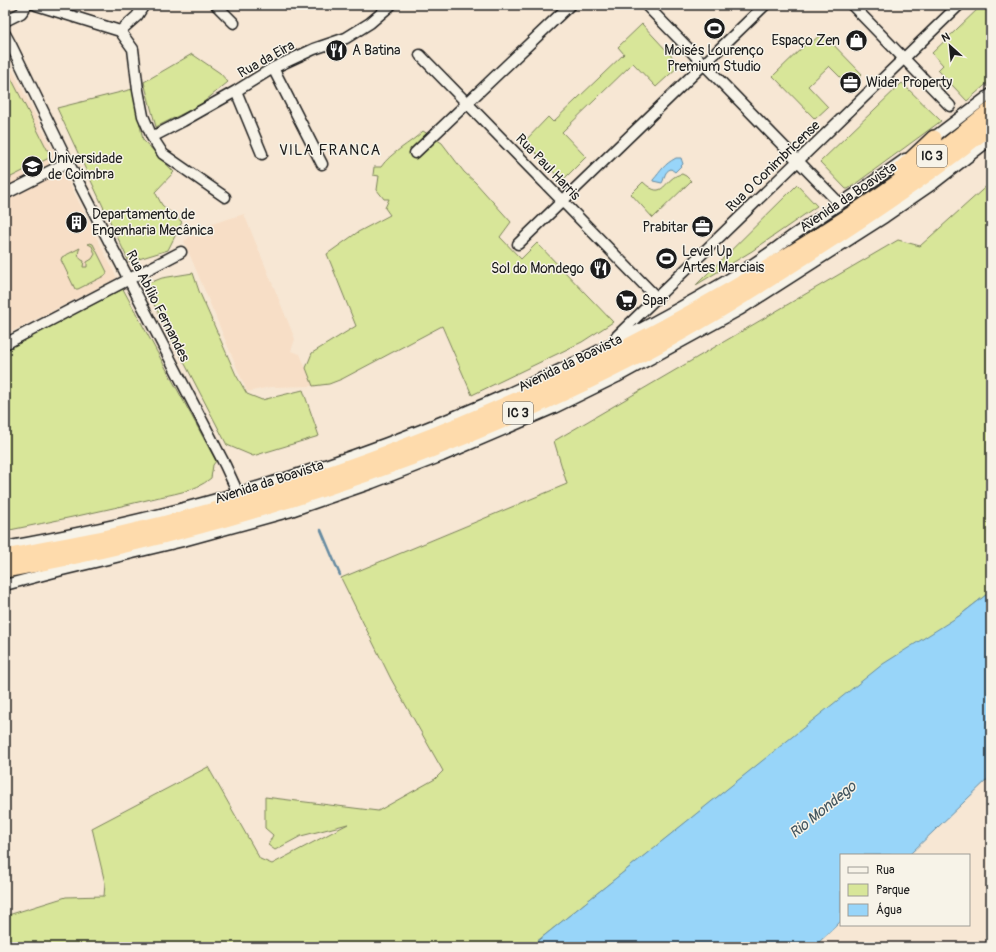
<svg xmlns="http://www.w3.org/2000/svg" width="996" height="952" viewBox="0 0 996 952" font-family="Pangolin,sans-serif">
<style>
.built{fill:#f7dec6}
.green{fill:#d8e699;stroke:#7a815a}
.water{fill:#98d5f9;stroke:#668ba1}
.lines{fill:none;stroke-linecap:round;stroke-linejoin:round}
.stream{stroke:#668ba1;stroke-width:2.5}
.minor-casing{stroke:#1c1c1c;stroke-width:13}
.highway-casing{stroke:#1c1c1c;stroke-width:18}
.minor{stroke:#f7f3e8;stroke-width:10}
.highway{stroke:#fedbac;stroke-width:15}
.labels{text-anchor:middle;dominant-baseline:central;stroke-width:3;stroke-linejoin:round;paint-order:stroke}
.shield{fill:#f7f3e8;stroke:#5e5c59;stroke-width:1}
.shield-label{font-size:13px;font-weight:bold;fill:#1c1c1c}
.poi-label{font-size:14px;fill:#1c1c1c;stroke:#f7f3e8;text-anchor:start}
.street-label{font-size:14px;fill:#1c1c1c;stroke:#f7f3e8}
.neighbourhood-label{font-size:15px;letter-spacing:1px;fill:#1c1c1c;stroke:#f7f3e8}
.water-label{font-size:15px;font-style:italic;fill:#41545e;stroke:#f7f3e8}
</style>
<rect width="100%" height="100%" fill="#f7e7d4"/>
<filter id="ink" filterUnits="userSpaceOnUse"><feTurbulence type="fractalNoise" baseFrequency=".025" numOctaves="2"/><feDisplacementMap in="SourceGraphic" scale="8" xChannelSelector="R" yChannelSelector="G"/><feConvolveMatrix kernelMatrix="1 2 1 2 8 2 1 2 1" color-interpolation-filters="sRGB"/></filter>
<g filter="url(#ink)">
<!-- built -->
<path class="built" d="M5 55 117 278 5 335Z
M244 214 295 339 291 351 300 354 313 386 270 387 247 392 184 241 205 226Z"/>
<!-- green -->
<path class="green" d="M982 5H991V80L967 101 938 70 943 65 932 53Z
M642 24 680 65 656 87 633 63 562 132 586 157 562 181 525 141 548 117 553 122 624 54 618 47Z
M822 33 862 74 849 86 829 66 808 86 828 107 815 119 773 76 807 43 809 45Z
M192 54 220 73 228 82 200 105 156 127 144 82Z
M5 66 51 157 5 180Z
M902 83 941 121 851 187 848 189H846L820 162Z
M133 89 143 140 174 172 155 192 162 205 182 222 168 250 129 262 57 108Z
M423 131 442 143 464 172 475 182 511 222 500 237 521 259 537 243 613 322 582 342 472 395 442 326 342 379 329 384 313 386 306 368 312 353 356 326 327 254 358 232 390 215 385 208 389 199H384L377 190 379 176 373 175 374 167H381C391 152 410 144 423 131Z
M682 174 686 176 691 181 653 218 631 194 643 182C665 203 663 177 682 174Z
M991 182V591L959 616 759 764 530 947H5V916L66 897 104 896 105 883 92 828 208 767 260 859 272 864 348 824 301 836 275 850 268 845 273 835 265 828V797L378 811 435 779 443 771 391 679 341 578 567 484 554 441 898 240 920 246Z
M797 185 817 206 752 251 696 285Z
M90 243 93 244 107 272 106 275 78 289H75L61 260 62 257 80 248C77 253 78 259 84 261L83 267H87V262L92 259 95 254 92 246 88 244Z
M193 273 199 291 236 375 247 394 262 400 303 390 319 436 253 456 227 445 144 285 162 278Z
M123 289 216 461 213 465 211 478C195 492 171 494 151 499 103 511 54 521 5 531V350Z"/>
<!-- water -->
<path class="water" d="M676 158H681L683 164 675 172 671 169C664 171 665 178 662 183L653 181V180C662 170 663 165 676 158Z
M991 591V776L909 855H841V921L814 947H530L883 664 959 616Z"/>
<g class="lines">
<!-- stream -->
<path class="stream" d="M321 530 340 575"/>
<defs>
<path id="minor" d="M36 5 120 31 133 49 138 90 143 116 152 137 163 154 225 197
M216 5 234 23
M646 5 840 204
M852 5 950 106
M5 21 21 13 27 5
M120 31 137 16 144 5
M5 34 11 45 5 48
M11 45 68 162 225 465 238 493
M420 55 657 298
M273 68 322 164
M236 91 262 154
M152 137 183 121 236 91 273 68 314 49 346 38 370 23 391 5
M929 141 991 94
M415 153 570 5
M5 194 68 162
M518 244 765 5
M616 337 959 5
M5 344 181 252
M5 547C83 533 161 516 237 493 407 443 572 372 724 282 738 273 753 265 766 255 777 248 787 239 798 232 834 208 870 184 905 159
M5 585 62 570 183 541 288 512 372 483 442 456 554 408 617 377 741 309 885 217 933 184 991 139"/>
<path id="highway" d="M900 170 934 138
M5 557C39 550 74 544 108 537 166 524 225 508 283 489 510 417 725 307 918 168 943 149 967 129 991 110
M5 570C214 532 423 465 613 369 682 335 747 294 812 252 873 213 934 172 991 126"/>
</defs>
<!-- minor casing -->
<use href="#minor" class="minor-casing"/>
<!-- highway casing -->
<use href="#highway" class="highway-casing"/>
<!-- minor -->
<use href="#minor" class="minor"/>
<!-- highway -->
<use href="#highway" class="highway"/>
</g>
</g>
<!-- icons -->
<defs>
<symbol id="stadium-disc" viewBox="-11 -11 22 22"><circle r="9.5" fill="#1c1c1c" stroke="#f7f3e8"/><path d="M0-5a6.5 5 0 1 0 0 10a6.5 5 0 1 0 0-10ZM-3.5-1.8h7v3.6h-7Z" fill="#fff"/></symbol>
<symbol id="shop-disc" viewBox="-11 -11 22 22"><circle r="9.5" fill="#1c1c1c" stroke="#f7f3e8"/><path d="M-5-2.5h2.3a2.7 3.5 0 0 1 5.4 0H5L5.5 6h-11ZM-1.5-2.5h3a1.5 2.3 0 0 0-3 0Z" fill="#fff"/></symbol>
<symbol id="restaurant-disc" viewBox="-11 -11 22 22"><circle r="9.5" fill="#1c1c1c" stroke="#f7f3e8"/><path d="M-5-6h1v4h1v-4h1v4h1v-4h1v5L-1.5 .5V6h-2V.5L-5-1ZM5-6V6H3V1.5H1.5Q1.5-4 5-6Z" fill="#fff"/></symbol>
<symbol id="office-disc" viewBox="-11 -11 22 22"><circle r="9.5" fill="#1c1c1c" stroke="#f7f3e8"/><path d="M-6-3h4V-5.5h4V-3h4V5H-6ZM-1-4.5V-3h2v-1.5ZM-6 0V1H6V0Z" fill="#fff"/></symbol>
<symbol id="university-disc" viewBox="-11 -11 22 22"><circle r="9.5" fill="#1c1c1c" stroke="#f7f3e8"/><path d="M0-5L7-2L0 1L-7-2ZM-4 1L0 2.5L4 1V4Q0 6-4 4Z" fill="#fff"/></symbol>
<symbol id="building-disc" viewBox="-11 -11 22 22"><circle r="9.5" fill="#1c1c1c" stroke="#f7f3e8"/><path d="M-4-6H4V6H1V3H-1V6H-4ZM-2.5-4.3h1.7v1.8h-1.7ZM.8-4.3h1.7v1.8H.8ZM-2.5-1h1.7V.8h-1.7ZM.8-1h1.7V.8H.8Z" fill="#fff"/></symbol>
<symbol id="supermarket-disc" viewBox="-11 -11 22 22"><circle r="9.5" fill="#1c1c1c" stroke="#f7f3e8"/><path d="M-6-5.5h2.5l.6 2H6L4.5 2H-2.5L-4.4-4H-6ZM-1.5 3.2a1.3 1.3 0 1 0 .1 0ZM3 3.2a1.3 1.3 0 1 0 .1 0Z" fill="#fff"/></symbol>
</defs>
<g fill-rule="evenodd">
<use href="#stadium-disc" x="702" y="16" width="25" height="25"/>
<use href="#shop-disc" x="844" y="28" width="25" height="25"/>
<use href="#restaurant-disc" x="324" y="38" width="25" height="25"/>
<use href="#office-disc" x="838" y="70" width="25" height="25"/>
<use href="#university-disc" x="20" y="154" width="25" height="25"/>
<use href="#building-disc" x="64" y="210" width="25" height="25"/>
<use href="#office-disc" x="690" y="214" width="25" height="25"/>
<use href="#stadium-disc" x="654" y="246" width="25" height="25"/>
<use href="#restaurant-disc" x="588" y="256" width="25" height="25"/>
<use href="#supermarket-disc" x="614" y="288" width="25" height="25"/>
</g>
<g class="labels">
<!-- shield labels -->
<g class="shield">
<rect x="917" y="145" width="30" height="22" rx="3"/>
<rect x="503" y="402" width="30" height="22" rx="3"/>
</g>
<g class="shield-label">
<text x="932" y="156">IC 3</text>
<text x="518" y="413">IC 3</text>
</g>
<!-- poi labels -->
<g class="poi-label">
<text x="840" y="40" text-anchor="end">Espaço Zen</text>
<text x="352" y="50">A Batina</text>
<text x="714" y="50" text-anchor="middle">Moisés Lourenço<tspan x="714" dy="16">Premium Studio</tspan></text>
<text x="866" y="82">Wider Property</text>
<text x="48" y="158">Universidade<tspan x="48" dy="16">de Coimbra</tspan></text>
<text x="92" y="214">Departamento de<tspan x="92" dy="16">Engenharia Mecânica</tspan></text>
<text x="688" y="227" text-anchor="end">Prabitar</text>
<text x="682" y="251">Level Up<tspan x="682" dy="16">Artes Marciais</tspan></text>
<text x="584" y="268" text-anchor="end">Sol do Mondego</text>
<text x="642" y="300">Spar</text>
</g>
<!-- street labels -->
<g class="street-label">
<text transform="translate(266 59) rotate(-29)">Rua da Eira</text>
<text transform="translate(773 166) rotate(-44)">Rua O Conimbricense</text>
<text transform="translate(548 167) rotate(46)">Rua Paul Harris</text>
<text transform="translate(848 197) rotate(-34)">Avenida da Boavista</text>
<text transform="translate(158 306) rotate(63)">Rua Abílio Fernandes</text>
<text transform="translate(570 363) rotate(-26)">Avenida da Boavista</text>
<text transform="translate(269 482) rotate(-18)">Avenida da Boavista</text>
</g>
<!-- neighbourhood labels -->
<g class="neighbourhood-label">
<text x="330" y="150">VILA FRANCA</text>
</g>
<!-- water labels -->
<g class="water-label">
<text transform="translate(823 810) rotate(-39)">Rio Mondego</text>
</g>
</g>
<!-- margin -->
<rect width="996" height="952" fill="none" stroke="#f7f3e8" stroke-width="20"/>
<rect x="10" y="10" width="976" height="932" fill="none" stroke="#1c1c1c" stroke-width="1.5" filter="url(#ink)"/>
<!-- legend -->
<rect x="840" y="854" width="130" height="72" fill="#f7f3e8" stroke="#9f9d96"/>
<rect x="848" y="867" width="20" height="6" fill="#f7f3e8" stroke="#9f9d96"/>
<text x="876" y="874" font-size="12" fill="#1c1c1c">Rua</text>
<rect x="848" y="884" width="20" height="12" fill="#d8e699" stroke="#9f9d96"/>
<text x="876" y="894" font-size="12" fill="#1c1c1c">Parque</text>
<rect x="848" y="904" width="20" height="12" fill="#98d5f9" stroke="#9f9d96"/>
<text x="876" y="914" font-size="12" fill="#1c1c1c">Água</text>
<!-- north arrow -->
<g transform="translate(950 46) rotate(333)" stroke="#f7f3e8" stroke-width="3" paint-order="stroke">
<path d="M0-3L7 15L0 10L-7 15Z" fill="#1c1c1c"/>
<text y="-6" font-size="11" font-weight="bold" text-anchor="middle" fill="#1c1c1c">N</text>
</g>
</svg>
